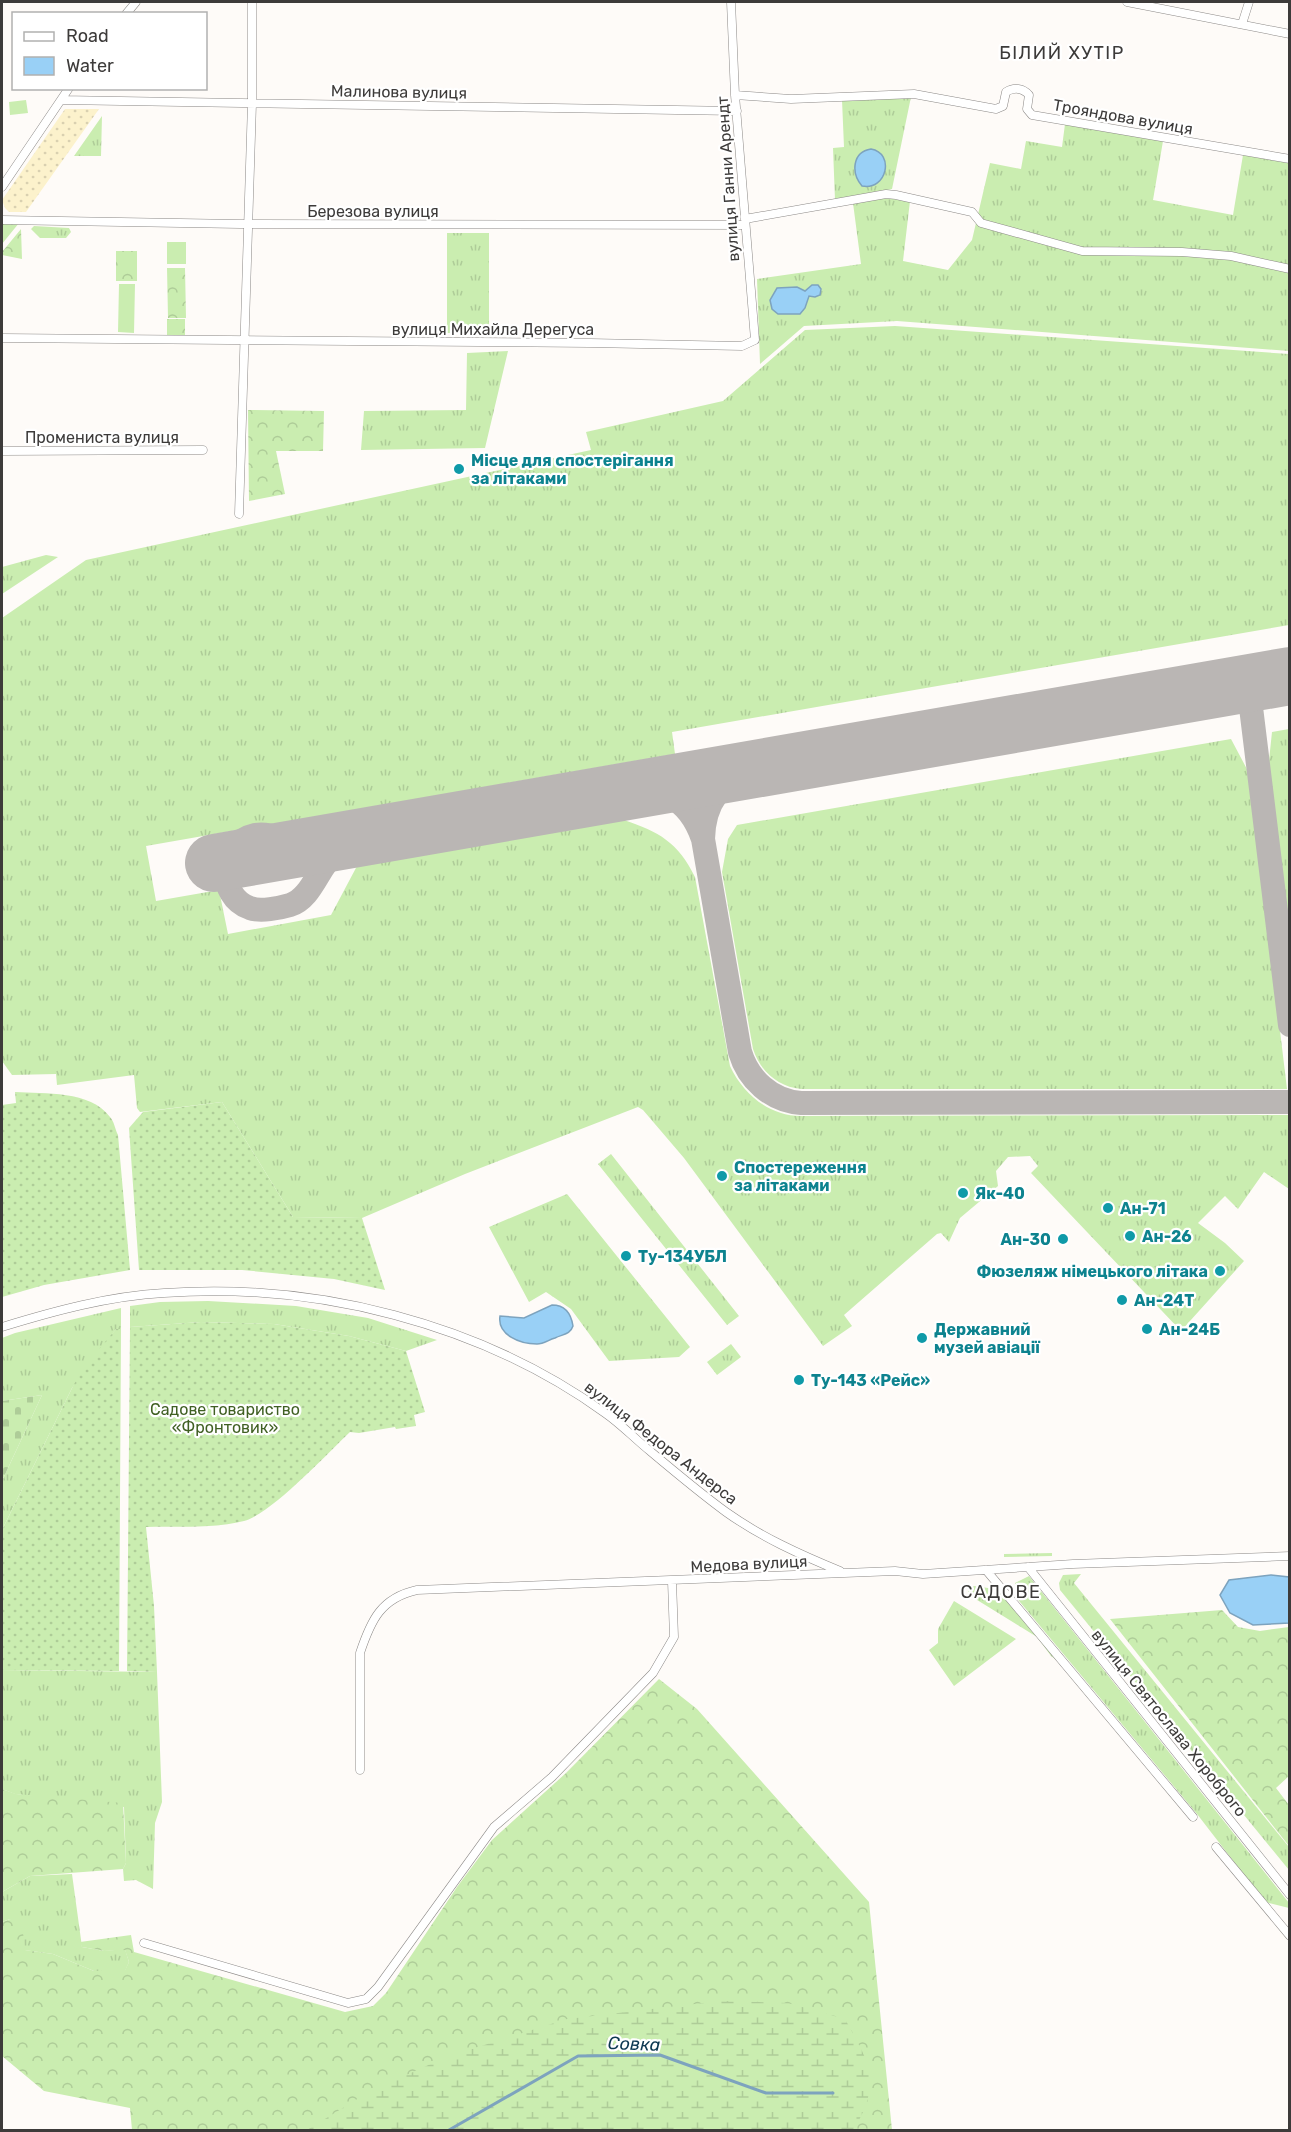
<svg xmlns="http://www.w3.org/2000/svg" width="1291" height="2132" viewBox="0 0 1291 2132" font-family="Rubik,sans-serif">
<style>
.grass{fill:url(#grass-tufts)}
.forest{fill:url(#forest-crowns)}
.wetland{fill:url(#wetland-marsh)}
.sand{fill:url(#sand-dots)}
.cemetery{fill:url(#cemetery-stones)}
.garden{fill:url(#garden-dots)}
.pitch{fill:#caedb0}
.water{fill:#99d0f6;stroke:#7da3be;stroke-width:1.5}
.lines{fill:none;stroke-linecap:round;stroke-linejoin:round}
.stream{stroke:#7da3be;stroke-width:3}
.taxiway{stroke:#bab6b4;stroke-width:24}
.runway{stroke:#bab6b4;stroke-width:58}
.street-casing{stroke:#8c8987;stroke-width:9}
.street{stroke:#fff;stroke-width:8}
.culture-dot{fill:#0f9aa8;stroke:#fff;stroke-width:2}
.labels{text-anchor:middle;dominant-baseline:central;stroke-width:4.5;stroke-linejoin:round;paint-order:stroke}
.street-label{font-size:16px;fill:#3d3b3a;stroke:#fff}
.culture-label{font-size:16px;font-weight:bold;fill:#0d838f;stroke:#fff;text-anchor:start}
.park-label{font-size:16px;fill:#406023;stroke:#fff}
.neighbourhood-label{font-size:18px;letter-spacing:1.5px;fill:#3d3b3a;stroke:#fff}
.water-label{font-size:18px;font-style:italic;fill:#0d3851;stroke:#fff}
</style>
<defs>
<pattern id="grass-tufts" width="24" height="20" patternUnits="userSpaceOnUse" patternTransform="scale(1.5)"><rect width="24" height="20" fill="#caedb0"/><path d="M3 7l-1-3M5 7V3M7 7l1-3M15 17l-1-3M17 17v-4M19 17l1-3" fill="none" stroke="#aecc98"/></pattern>
<pattern id="forest-crowns" width="20" height="18" patternUnits="userSpaceOnUse" patternTransform="scale(1.5)"><rect width="20" height="18" fill="#caedb0"/><path d="M2 6a3 3 0 1 1 6 0M12 15a3 3 0 1 1 6 0" fill="none" stroke="#aecc98"/></pattern>
<pattern id="wetland-marsh" width="20" height="14" patternUnits="userSpaceOnUse" patternTransform="scale(1.5)"><rect width="20" height="14" fill="#caedb0"/><path d="M1 5h8M5 5V1M11 12h8M15 12V8" fill="none" stroke="#aecc98"/></pattern>
<pattern id="sand-dots" width="8" height="8" patternUnits="userSpaceOnUse" patternTransform="scale(1.5)"><rect width="8" height="8" fill="#fcf2cc"/><path d="M2 2h.1M6 6h.1" fill="none" stroke="#d9d0b0" stroke-width="1.8" stroke-linecap="round"/></pattern>
<pattern id="cemetery-stones" width="16" height="16" patternUnits="userSpaceOnUse" patternTransform="scale(1.5)"><rect width="16" height="16" fill="#caedb0"/><path d="M2 7V4a2 2 0 0 1 4 0v3zM10 15v-3a2 2 0 0 1 4 0v3z" fill="#aecc98"/></pattern>
<pattern id="garden-dots" width="8" height="8" patternUnits="userSpaceOnUse" patternTransform="scale(1.5)"><rect width="8" height="8" fill="#caedb0"/><path d="M2 2h.1M6 6h.1" fill="none" stroke="#aecc98" stroke-width="1.8" stroke-linecap="round"/></pattern>
</defs>
<rect width="100%" height="100%" fill="#fefbf8"/>
<!-- grass -->
<path class="grass" d="M911 97 892 189 835 200 833 148 844 147 842 100Z
M102 116 101 156H74Z
M1065 124 1163 141 1153 200 1233 215 1243 155 1289 163V351L897 321 804 326 760 364 757 279 861 264 853 203 884 198 910 201 903 261 948 270 972 240 990 163 1021 169 1026 141 1062 147Z
M34 226 69 228 71 232 66 238H40L31 229Z
M447 233H489V333H447Z
M895 326 1289 354V625L672 732 675 754 146 846 156 901 219 890 228 934 331 915 357 866 624 820C659 832 678 842 695 877L730 1066C743 1094 769 1116 801 1116L1289 1115V1189L1264 1172 1238 1209 1225 1196 1198 1223 1225 1243 1244 1261 1181 1331 1031 1173 1038 1166 1030 1156 1008 1157 996 1171 998 1186 960 1218 949 1242 941 1233 937 1234 844 1315 852 1326 823 1346 684 1158 643 1110 638 1107 465 1174 362 1218 293 1217 222 1102 140 1112 137 1108 134 1075 57 1085 56 1074 12 1075 2 1061V618L86 560 591 450 586 432 723 401 805 330Z
M508 351 485 448 361 450 364 411 466 410 467 353Z
M46 555 58 557 2 594V567Z
M1289 729H1290L1289 944 1268 770 1272 732Z
M1231 739 1249 773 1287 1089H801C778 1087 760 1071 753 1049L722 872 728 839 737 825Z
M611 1154 739 1316 727 1325 598 1164Z
M567 1194 690 1347 679 1357 609 1361 571 1309 546 1292 529 1302 489 1227Z
M208 1301 296 1306 368 1318 437 1340 406 1351 349 1336 274 1324 201 1322 130 1327V1306L160 1302Z
M121 1308V1329H116L72 1388 2 1530V1481L42 1395 2 1401V1338L15 1333Z
M731 1344 741 1357 717 1375 707 1362Z
M1052 1553V1556L1004 1557V1554Z
M1081 1574 1074 1583 1289 1847V1870L1060 1590 1059 1583 1063 1575Z
M1029 1576 1289 1903V1908L1265 1902 1197 1814 1015 1596V1583Z
M974 1586 995 1589 1004 1594 1062 1664 1051 1656 1037 1637 969 1595 968 1589Z
M954 1601 1016 1639 954 1686 929 1650 938 1643V1629Z
M2 1670 157 1672 162 1802 155 1823 153 1889 136 1880 124 1881 123 1869 126 1863 124 1807 15 1794 2 1789Z
M72 1874 82 1947 104 1951 125 1949 129 1962 125 1971H94L53 1954 24 1950 10 1919 2 1922V1892L30 1876Z"/>
<!-- forest -->
<path class="forest" d="M2 222 19 223 2 244Z
M21 229 22 259 2 255V252Z
M116 251H137V281H116Z
M167 268H185L186 318H168Z
M167 319H185V335H167Z
M248 410 324 411 323 451H276L285 494 249 501Z
M1222 1610 1238 1627 1260 1631 1289 1627V1776L1276 1788 1289 1805V1846L1110 1619Z
M659 1679 697 1709 869 1902 892 2130H132L130 2108 44 2091 2 2056V1922L10 1919 22 1924 25 1950 53 1954 94 1971 125 1970 129 1962 125 1950 104 1951 82 1947 80 1942 131 1935 134 1952 345 2012 373 2006 386 1993 457 1887 492 1840 566 1773Z
M2 1789 16 1794 123 1803 126 1863 123 1869 30 1876 2 1892Z"/>
<!-- wetland -->
<path class="wetland" d="M720 2001 788 2003 845 2019C853 2034 872 2065 871 2081 870 2098 862 2117 853 2130H307L367 2093 446 2057 567 2019Z"/>
<!-- sand -->
<path class="sand" d="M65 109H99L26 212H9L5 208 2 200Z"/>
<!-- cemetery -->
<path class="cemetery" d="M42 1395 2 1481V1401Z"/>
<!-- garden -->
<path class="garden" d="M15 1092C45 1094 90 1090 110 1117 114 1121 115 1129 118 1135L130 1270 44 1285 2 1297V1105L16 1103Z
M222 1102 293 1217 362 1218 385 1290 334 1279 242 1270H139L129 1128 143 1112Z
M201 1322 274 1324 349 1336 406 1351 425 1412 414 1415 416 1426 396 1429 395 1427 359 1433 350 1432C327 1454 271 1514 244 1521 213 1529 178 1526 146 1527L154 1606 157 1672 127 1671 130 1327Z
M116 1329H121L119 1671 2 1670V1530L72 1388 83 1368Z"/>
<!-- pitch -->
<path class="pitch" d="M26 100 28 113 10 115 9 102Z
M167 242H186V264H167Z
M119 284H135L134 333 118 332Z"/>
<!-- water -->
<path class="water" d="M871 149C895 153 887 191 862 186 851 173 852 152 871 149Z
M812 285H818L821 289 820 295 815 297 809 296 805 308 800 314H778L772 309 770 300 777 288 797 287 805 291Z
M552 1305C565 1305 571 1313 573 1326 570 1335 563 1334 555 1338 548 1340 544 1344 537 1344 520 1344 497 1335 500 1316L524 1318Z
M1271 1575 1289 1577V1623L1253 1625 1230 1613 1220 1595 1229 1580Z"/>
<g class="lines">
<!-- stream -->
<path class="stream" d="M449 2130 578 2056 660 2055 766 2093H833"/>
<!-- taxiway -->
<path class="taxiway" d="M1248 683 1290 1025
M615 793C659 788 687 793 703 839L740 1052C748 1079 771 1101 801 1103L1290 1102
M703 839C704 801 720 782 755 769
M314 845C308 845 301 845 295 844 281 841 270 832 255 835 219 843 216 896 250 908 260 912 280 908 290 905 312 898 318 867 335 853 344 845 356 841 367 836"/>
<!-- runway -->
<path class="runway" d="M214 863 1290 676"/>
<defs>
<path id="street" d="M1127 2 1290 34
M126 14 136 2
M1242 24 1249 2
M735 95 791 99 914 94 996 109 1003 106 1006 92C1014 87 1023 88 1029 95L1027 109 1032 115 1290 159
M61 100 737 111
M2 187 69 88
M745 219 886 194 896 195 972 212 981 223 1082 251 1182 252 1231 256 1290 269
M2 220 240 224 745 225
M2 338 590 343 742 346 755 340 735 95 731 2
M2 451 203 450
M239 514 252 103V2
M2 1327C54 1311 109 1296 164 1293 316 1282 480 1323 605 1413 621 1424 635 1439 650 1451 675 1472 700 1493 726 1512 761 1537 801 1555 840 1571
M1028 1567 1290 1895
M986 1570 1193 1817
M360 1770V1653C371 1620 381 1598 417 1590L895 1571 923 1574 1073 1564 1290 1556
M1216 1847 1290 1936
M144 1943 348 2003 366 1999 378 1987 494 1827 552 1777 653 1673 674 1637 672 1581"/>
</defs>
<!-- street casing -->
<use href="#street" class="street-casing"/>
<!-- street -->
<use href="#street" class="street"/>
</g>
<!-- markers -->
<g class="culture-dot">
<circle cx="459" cy="469" r="6"/>
<circle cx="722" cy="1176" r="6"/>
<circle cx="963" cy="1193" r="6"/>
<circle cx="1108" cy="1208" r="6"/>
<circle cx="1130" cy="1236" r="6"/>
<circle cx="1063" cy="1239" r="6"/>
<circle cx="626" cy="1256" r="6"/>
<circle cx="1220" cy="1271" r="6"/>
<circle cx="1122" cy="1300" r="6"/>
<circle cx="1147" cy="1329" r="6"/>
<circle cx="922" cy="1338" r="6"/>
<circle cx="799" cy="1380" r="6"/>
</g>
<g class="labels">
<!-- street labels -->
<g class="street-label">
<text transform="translate(399 92) rotate(1)">Малинова вулиця</text>
<text transform="translate(1123 117) rotate(10)">Трояндова вулиця</text>
<text transform="translate(728 179) rotate(-94)">вулиця Ганни Арендт</text>
<text x="373" y="211">Березова вулиця</text>
<text x="493" y="329">вулиця Михайла Дерегуса</text>
<text x="102" y="437">Промениста вулиця</text>
<text transform="translate(661 1443) rotate(38)">вулиця Федора Андерса</text>
<text transform="translate(749 1564) rotate(-3)">Медова вулиця</text>
<text transform="translate(1169 1723) rotate(51)">вулиця Святослава Хороброго</text>
</g>
<!-- culture labels -->
<g class="culture-label">
<text x="471" y="460">Місце для спостерігання<tspan x="471" dy="18">за літаками</tspan></text>
<text x="734" y="1167">Спостереження<tspan x="734" dy="18">за літаками</tspan></text>
<text x="975" y="1193">Як-40</text>
<text x="1120" y="1208">Ан-71</text>
<text x="1142" y="1236">Ан-26</text>
<text x="1051" y="1239" text-anchor="end">Ан-30</text>
<text x="638" y="1256">Ту-134УБЛ</text>
<text x="1208" y="1271" text-anchor="end">Фюзеляж німецького літака</text>
<text x="1134" y="1300">Ан-24Т</text>
<text x="934" y="1329">Державний<tspan x="934" dy="18">музей авіації</tspan></text>
<text x="1159" y="1329">Ан-24Б</text>
<text x="811" y="1380">Ту-143 «Рейс»</text>
</g>
<!-- park labels -->
<g class="park-label">
<text x="225" y="1409">Садове товариство<tspan x="225" dy="18">«Фронтовик»</tspan></text>
</g>
<!-- neighbourhood labels -->
<g class="neighbourhood-label">
<text x="1062" y="53">БІЛИЙ ХУТІР</text>
<text x="1001" y="1592">САДОВЕ</text>
</g>
<!-- water labels -->
<g class="water-label">
<text transform="translate(634 2044) rotate(2)">Совка</text>
</g>
</g>
<!-- border -->
<rect width="1291" height="2132" fill="none" stroke="#3d3b3a" stroke-width="6"/>
<!-- legend -->
<rect x="12" y="12" width="195" height="78" fill="#ffffff" stroke="#b1b1b0" stroke-width="1.5"/>
<rect x="24" y="32" width="30" height="9" fill="#ffffff" stroke="#b1b1b0" stroke-width="1.5"/>
<text x="66" y="42" font-size="18" fill="#3d3b3a">Road</text>
<rect x="24" y="57" width="30" height="18" fill="#99d0f6" stroke="#b1b1b0" stroke-width="1.5"/>
<text x="66" y="72" font-size="18" fill="#3d3b3a">Water</text>
</svg>
